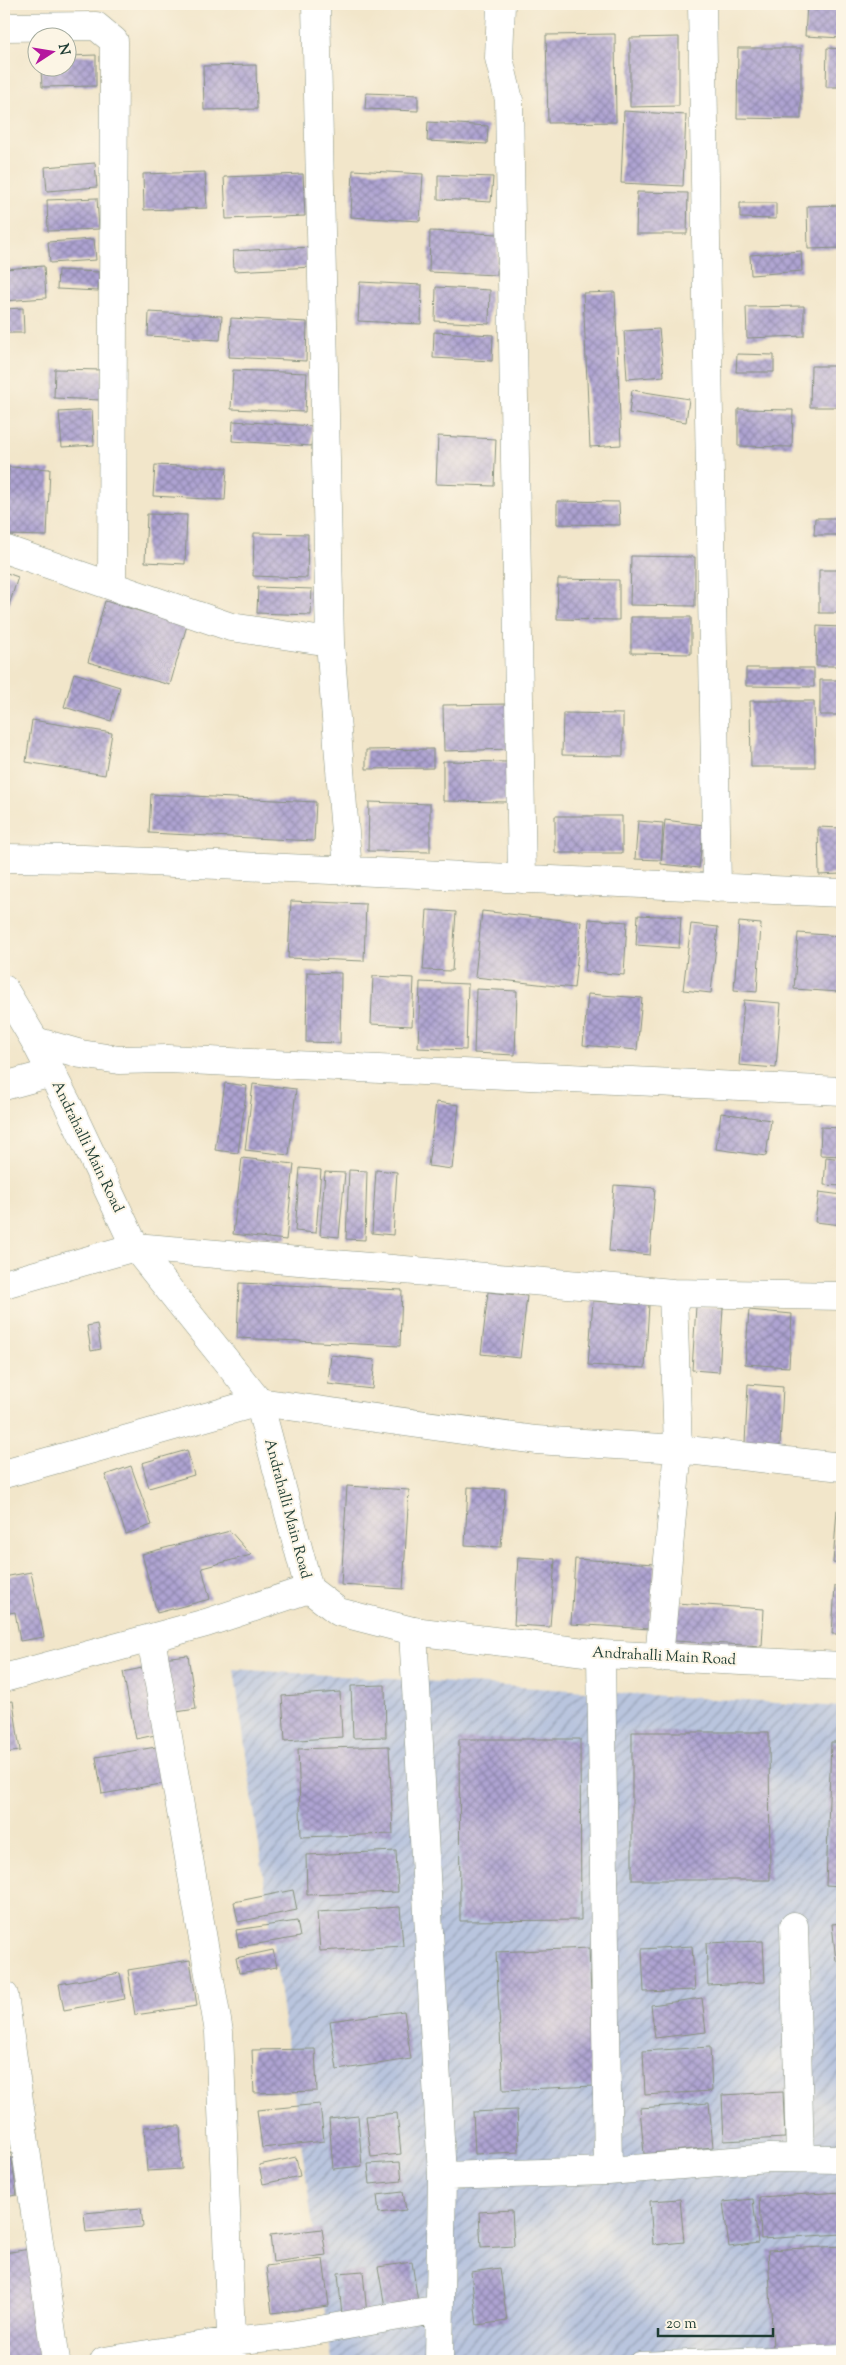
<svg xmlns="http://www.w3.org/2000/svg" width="846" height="2365" viewBox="0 0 846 2365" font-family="'Sorts Mill Goudy',serif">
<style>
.industrial{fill:url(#industrial-furrows)}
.building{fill:url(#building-cross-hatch)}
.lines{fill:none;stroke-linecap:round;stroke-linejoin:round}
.service-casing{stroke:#88927f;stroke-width:19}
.minor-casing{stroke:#88927f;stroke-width:29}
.tertiary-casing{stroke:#88927f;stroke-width:29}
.service{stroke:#fff;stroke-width:18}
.minor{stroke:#fff;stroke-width:28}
.tertiary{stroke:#fff;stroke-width:28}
.labels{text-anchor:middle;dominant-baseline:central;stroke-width:4;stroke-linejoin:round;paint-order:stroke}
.street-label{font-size:15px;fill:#1f3d34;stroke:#fcf5e5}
</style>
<defs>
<pattern id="industrial-furrows" width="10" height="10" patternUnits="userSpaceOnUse" patternTransform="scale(1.25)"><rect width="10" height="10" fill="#b9c5de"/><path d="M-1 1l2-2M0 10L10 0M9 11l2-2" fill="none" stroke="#96a1b5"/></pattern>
<pattern id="building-cross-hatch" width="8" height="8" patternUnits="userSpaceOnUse" patternTransform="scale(1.25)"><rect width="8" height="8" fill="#aea3d2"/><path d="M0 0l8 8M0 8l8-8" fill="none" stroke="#8d86ab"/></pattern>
</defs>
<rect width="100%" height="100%" fill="#fcf5e5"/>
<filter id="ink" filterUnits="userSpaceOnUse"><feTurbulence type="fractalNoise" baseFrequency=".02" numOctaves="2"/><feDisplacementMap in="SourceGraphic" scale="10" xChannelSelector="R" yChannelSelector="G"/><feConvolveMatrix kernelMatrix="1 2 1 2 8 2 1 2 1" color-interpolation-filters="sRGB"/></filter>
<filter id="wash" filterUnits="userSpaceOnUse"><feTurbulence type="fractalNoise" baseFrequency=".0096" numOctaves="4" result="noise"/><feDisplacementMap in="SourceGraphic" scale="20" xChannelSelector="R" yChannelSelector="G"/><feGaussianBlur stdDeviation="1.12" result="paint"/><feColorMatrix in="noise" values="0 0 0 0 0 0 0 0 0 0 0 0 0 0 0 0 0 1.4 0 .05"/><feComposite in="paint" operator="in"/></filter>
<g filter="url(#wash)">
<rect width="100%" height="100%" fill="#f2e6ca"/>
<!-- industrial -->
<path class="industrial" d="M234 1669 842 1707V2361H332Z"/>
<g id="blocks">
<!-- building -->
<path class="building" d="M807 4H842V38L805 36Z
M615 34 616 122 548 123 546 35Z
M679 37V106L630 107V38Z
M738 48H801V119L737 118Z
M827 48 842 49V87H826Z
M96 55V86L42 87 41 68H68V56Z
M256 65 257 109 204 110 203 66Z
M366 93 418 95V111L365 109Z
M624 111 686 115 683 186 621 183Z
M428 122 488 126 487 144 427 141Z
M95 163 97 187 47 191 45 167Z
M353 170 423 174 420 221 351 217Z
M205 172 207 208 144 210 143 174Z
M303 174 305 216 226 219 224 177Z
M438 175 493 177 491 202 438 199Z
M637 192 688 193 687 234H636Z
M97 198 99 229 48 231 47 200Z
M740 203H776V219L740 218Z
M842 205V248L808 249 807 206Z
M430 231 498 234 497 275 429 272Z
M94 239 96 260 50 263 48 242Z
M312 247 313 267 234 271 233 251Z
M801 251 802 271 751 275 750 255Z
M44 266 46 298 4 301V269Z
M58 270 99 272 98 291 57 289Z
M360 282 422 285 421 324 358 321Z
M436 287 490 290 489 324 435 321Z
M615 292 621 445 590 447 583 293Z
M804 306V336L747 338 746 307Z
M23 308 24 333H4V309Z
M149 312 222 316 220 340 148 336Z
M231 318 307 322 306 361 229 357Z
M659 329 664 376 627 379 624 331Z
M434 332 493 335 492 361 433 358Z
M737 354 774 355V372H736Z
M811 366H842V407H810Z
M55 369 103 370 101 400 54 398Z
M233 370 307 373 305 412 231 409Z
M632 390 689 399 686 422 629 413Z
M738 409 793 410 792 447 738 446Z
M92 410 94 445 62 447 59 412Z
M233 421 313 426 311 446 232 441Z
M438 436 496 439 494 486 436 484Z
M155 465 227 468 225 500 153 496Z
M9 467 50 469 47 536 6 535Z
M557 501 619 502 620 525 557 524Z
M147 514 187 515 185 564 145 562Z
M815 518H842V535H814Z
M254 533 308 534 307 578 253 576Z
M631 556 695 557V606L630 605Z
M819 570H842V613H819Z
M4 572 18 577 4 621Z
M558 579 619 580V620L557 619Z
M258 587 312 589 311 615 257 613Z
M105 601 187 625 170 685 88 662Z
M631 617H691V654L631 653Z
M817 626 842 627V666H816Z
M746 668H814V687L746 686Z
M74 673 120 687 111 721 64 707Z
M820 680H842V715H820Z
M750 701H814L815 767H751Z
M510 704 511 749 444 751 443 705Z
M563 713 623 714V756L562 755Z
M32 720 112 733 105 775 26 762Z
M433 749V768L366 769V750Z
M443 761 509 762 508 802 443 801Z
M151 794 316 802 314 841 149 833Z
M369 802 430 804V852L368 851Z
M555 816H622V853H555Z
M665 820 704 825 699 868 661 864Z
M638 821 663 823 661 860 635 859Z
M818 827 841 828V874L819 875Z
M291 901 366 904 364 961 288 958Z
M427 910 456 912 452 971 423 970Z
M482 911 581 922 574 988 475 977Z
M638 915 681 917 679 948 636 945Z
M589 919 627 922 624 975 585 971Z
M739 922 761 924 757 992 734 990Z
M691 924 718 927 711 993 683 990Z
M798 933 842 936 839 992 794 989Z
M307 972 341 973 340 1043 306 1042Z
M373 976 414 978 412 1026 371 1024Z
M420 982 468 984 466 1050 418 1048Z
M476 989 517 991 515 1055 474 1053Z
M588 994 642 998 637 1050 583 1045Z
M744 1000 781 1003 776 1068 739 1065Z
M225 1083 247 1086 238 1153 215 1150Z
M253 1084 296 1089 289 1155 245 1150Z
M436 1102 459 1105 452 1169 428 1166Z
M721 1113 771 1120 766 1156 716 1149Z
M821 1127 842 1128V1156L820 1155Z
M826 1157 842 1159V1186L824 1185Z
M242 1158 294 1164 286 1240 233 1234Z
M300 1168 321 1170 316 1233 295 1231Z
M349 1170 367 1171 365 1240 346 1239Z
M376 1170 397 1172 393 1235 372 1233Z
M325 1172 345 1173 339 1237 320 1235Z
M614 1185 655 1188 650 1255 609 1251Z
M819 1192 842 1195V1225L815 1222Z
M239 1283 402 1290 400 1346 237 1338Z
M488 1292 527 1296 520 1358 481 1354Z
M593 1301 649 1305 645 1368 588 1365Z
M696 1306 723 1308 719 1372 692 1370Z
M749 1310 792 1314 789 1367 745 1364Z
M97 1324 101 1349 91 1351 87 1326Z
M331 1355 375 1360 372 1389 328 1384Z
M748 1384 783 1387 780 1446 745 1443Z
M187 1450 194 1475 149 1488 142 1463Z
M131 1466 152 1525 126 1534 105 1475Z
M347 1486 409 1490 403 1589 341 1585Z
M468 1487 505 1489 501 1547 465 1545Z
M837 1510 842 1511V1564L833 1563Z
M230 1531 251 1555 202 1568 210 1599 157 1613 142 1554Z
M518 1557 555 1559 550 1627 514 1625Z
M575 1559 655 1564 650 1629 571 1624Z
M31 1572 44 1637 20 1641 15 1612 4 1614V1577Z
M835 1586H842V1634H832Z
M676 1603 764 1609 762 1646 674 1641Z
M188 1655 196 1709 170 1713 162 1658Z
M147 1667 160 1734 136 1739 123 1672Z
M385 1685 386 1737 353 1738 351 1686Z
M340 1692 342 1737 285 1741 282 1696Z
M13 1701 20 1751 4 1753V1702Z
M632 1732H769L770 1880H632Z
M459 1739H580L581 1920 460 1921Z
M831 1742H842V1886L826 1885Z
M162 1746 167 1783 102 1794 96 1757Z
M389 1746 393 1834 301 1837 298 1749Z
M396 1851 398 1892 307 1895 306 1855Z
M293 1890 297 1910 238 1922 234 1902Z
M400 1907 403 1946 320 1951 317 1912Z
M297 1921 300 1937 239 1947 236 1930Z
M842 1923V1961H836L832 1924Z
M763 1941 765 1982 708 1985 706 1943Z
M692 1946 695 1990 644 1992 642 1949Z
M589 1948 595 2086 503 2090 496 1952Z
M273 1950 277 1967 239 1973 236 1958Z
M190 1960 197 2006 135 2015 128 1970Z
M120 1973 125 1999 64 2010 59 1984Z
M702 1998 706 2032 655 2038 651 2005Z
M404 2011 411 2059 337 2070 330 2021Z
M710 2047 712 2091 645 2095 643 2051Z
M315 2049 317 2091 254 2093 252 2050Z
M783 2092 785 2138 724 2141 722 2095Z
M709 2103 713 2147 644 2154 640 2108Z
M320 2104 324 2141 262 2148 257 2110Z
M517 2110 519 2152 475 2154 473 2112Z
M397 2113 401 2154 371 2157 366 2116Z
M358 2116 362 2166 333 2169 329 2119Z
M180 2126 182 2169 147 2171 144 2127Z
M11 2153 17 2195 4 2197V2154Z
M296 2157 300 2176 263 2184 259 2165Z
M400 2162 402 2181 370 2184 368 2164Z
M403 2192 406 2210 379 2213 377 2195Z
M842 2192V2234L761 2239 759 2197Z
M680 2199 684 2242 653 2245 650 2201Z
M753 2199 758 2243 729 2247 723 2202Z
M141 2208 143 2227 86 2232 84 2213Z
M512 2210 514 2246 481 2248 479 2212Z
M322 2229 326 2255 273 2262 270 2235Z
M842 2246V2345L773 2349 768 2250Z
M30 2249 42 2356 4 2360V2253Z
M323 2259 329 2306 272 2313 266 2266Z
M412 2262 418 2302 385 2307 378 2267Z
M500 2268 507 2321 477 2325 471 2272Z
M363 2271 367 2315 342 2316 338 2273Z
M420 2357V2361H390V2360Z"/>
</g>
</g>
<g filter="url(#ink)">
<use href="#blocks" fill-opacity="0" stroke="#88927f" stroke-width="1"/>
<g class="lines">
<defs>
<path id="service" d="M639 2361 842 2353"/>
<path id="minor" d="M316 4 330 642 348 871
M501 4 499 58 509 100 522 879
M702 4 717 888
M4 27 96 26 114 41 112 586
M4 549 231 627 330 642
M4 858 84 859 842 893
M35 1041 81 1054 119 1060 168 1059 842 1091
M4 1086 52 1073
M4 1284 135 1247 673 1293 842 1296
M4 1474 259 1402 536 1440 678 1449 842 1467
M413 1631 442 2176 439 2361
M151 1638 219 2032 232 2361
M601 1654 608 2171
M659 1658 678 1449 673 1293
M4 1678 206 1623 309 1589
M794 1926 800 2158
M4 1995 56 2361
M442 2176 608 2171 770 2158 842 2159
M104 2361 230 2341 291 2335 439 2309"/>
<path id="tertiary" d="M4 989 35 1041 69 1107 135 1247 259 1402 309 1589 339 1612 413 1631 601 1654 842 1666"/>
</defs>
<!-- service casing -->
<use href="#service" class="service-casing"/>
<!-- minor casing -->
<use href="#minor" class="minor-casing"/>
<!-- tertiary casing -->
<use href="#tertiary" class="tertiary-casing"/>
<!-- service -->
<use href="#service" class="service"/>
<!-- minor -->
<use href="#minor" class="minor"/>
<!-- tertiary -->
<use href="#tertiary" class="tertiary"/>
</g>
</g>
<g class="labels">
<!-- street labels -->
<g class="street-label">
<text transform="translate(87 1147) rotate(64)">Andrahalli Main Road</text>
<text transform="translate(287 1509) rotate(75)">Andrahalli Main Road</text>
<text transform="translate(664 1657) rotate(3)">Andrahalli Main Road</text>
</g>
</g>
<!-- margin -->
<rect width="846" height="2365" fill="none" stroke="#fcf5e5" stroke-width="20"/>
<!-- north arrow -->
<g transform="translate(52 52) rotate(78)"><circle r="24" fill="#fcf5e5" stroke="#a4ab9e"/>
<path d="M0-4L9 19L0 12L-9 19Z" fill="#b5179e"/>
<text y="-8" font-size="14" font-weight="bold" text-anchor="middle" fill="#1f3d34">N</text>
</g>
<!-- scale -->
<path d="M658 2328v8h115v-8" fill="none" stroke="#1f3d34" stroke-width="2.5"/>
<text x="666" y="2328" font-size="15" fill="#1f3d34" stroke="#fcf5e5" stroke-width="4" paint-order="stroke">20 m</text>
</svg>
